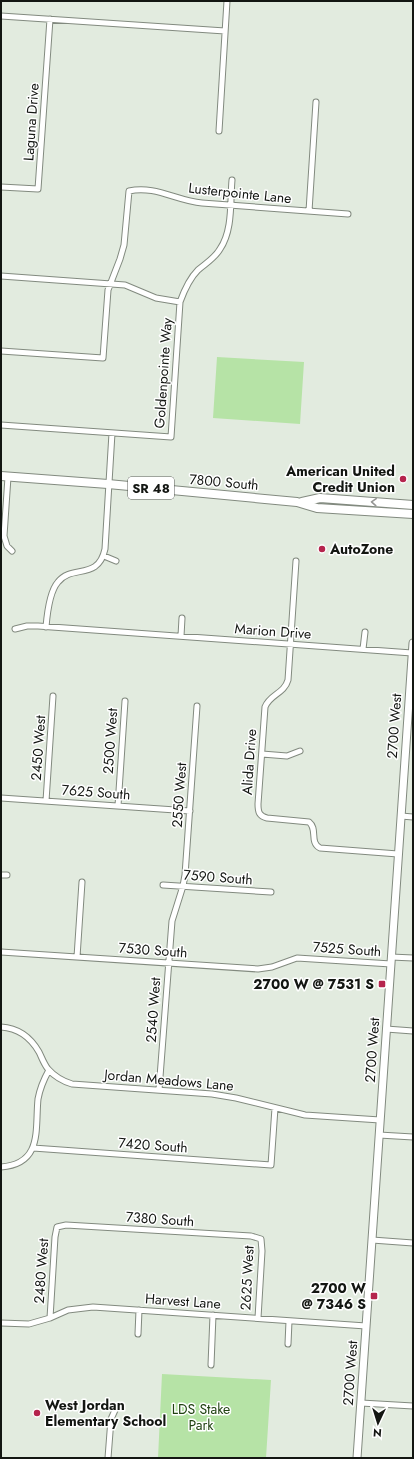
<svg xmlns="http://www.w3.org/2000/svg" width="414" height="1459" viewBox="0 0 414 1459" font-family="Jost,sans-serif">
<style>
.green{fill:#b6e3a6}
.lines{fill:none;stroke-linecap:round;stroke-linejoin:round}
.minor-casing{stroke:#828a7f;stroke-width:7}
.secondary-casing{stroke:#828a7f;stroke-width:9}
.primary-casing{stroke:#828a7f;stroke-width:10}
.minor{stroke:#fff;stroke-width:5}
.secondary{stroke:#fff;stroke-width:7}
.primary{stroke:#fff;stroke-width:8}
.oneway{stroke:#959694}
.poi-dot{fill:#b5244d;stroke:#fff;stroke-width:1.5}
.labels{text-anchor:middle;dominant-baseline:central;stroke-width:3;stroke-linejoin:round;paint-order:stroke}
.shield{fill:#fff;stroke:#5a5c59;stroke-width:1}
.shield-label{font-size:13px;font-weight:bold;fill:#131612}
.street-label{font-size:14px;fill:#131612;stroke:#fff}
.poi-label{font-size:14px;font-weight:bold;fill:#131612;stroke:#fff;text-anchor:end}
.park-label{font-size:14px;fill:#214312;stroke:#fff}
</style>
<rect width="100%" height="100%" fill="#e2ebdf"/>
<!-- green -->
<path class="green" d="M217 357 304 362 300 424 213 418Z
M162 1374 271 1380 266 1458H158Z"/>
<g class="lines">
<defs>
<path id="minor" d="M1 16 225 31
M219 131 227 1
M1 187 38 189 50 19
M309 211 316 102
M1 276 125 285 156 298 180 302
M1 351 103 358 108 290 120 259 124 245 129 191C155 185 177 201 202 203L348 214
M1 425 171 437 180 302C184 291 189 279 198 270 206 263 215 258 220 249 233 230 230 202 232 180
M8 477 4 536 7 546 12 551
M104 556 116 561
M296 561 288 680C284 694 270 694 265 707L258 804C258 812 259 816 267 818L309 822C318 829 309 842 320 848L398 854
M46 627C47 615 50 591 58 582 72 564 98 581 105 549L112 433
M15 629 27 626H38L412 653
M181 636 182 618
M363 649 365 632
M262 754 287 756 300 751
M1 798 190 811
M46 801 53 696
M118 806 125 701
M401 816 413 817
M1 875H7
M163 885 271 892
M1 952 258 969 272 967 297 958 391 964
M77 957 82 882
M391 957 413 958
M1 1027C18 1028 31 1038 39 1052 42 1058 44 1064 48 1069 55 1077 62 1081 72 1084L212 1094 236 1098 305 1115 380 1120
M386 1029 413 1031
M159 1090 172 921 183 886 185 875 197 706
M379 1135 413 1137
M33 1148 271 1165 275 1108
M1 1167C43 1164 35 1129 38 1099 40 1088 44 1079 49 1070
M372 1240 413 1243
M50 1318 55 1237 57 1227 66 1225 251 1236 261 1239 262 1251 258 1318
M1 1323 29 1324 50 1318 68 1310 93 1307 366 1326
M138 1334 139 1310
M288 1344 289 1321
M211 1365 213 1315
M361 1403 413 1406
M108 1458 111 1419 116 1408"/>
<path id="secondary" d="M357 1458 413 643"/>
<path id="primary" d="M1 476 108 484 297 502 317 508 413 514
M302 502 320 498 413 505"/>
</defs>
<!-- minor casing -->
<use href="#minor" class="minor-casing"/>
<!-- secondary casing -->
<use href="#secondary" class="secondary-casing"/>
<!-- primary casing -->
<use href="#primary" class="primary-casing"/>
<!-- minor -->
<use href="#minor" class="minor"/>
<!-- secondary -->
<use href="#secondary" class="secondary"/>
<!-- primary -->
<use href="#primary" class="primary"/>
</g>
<!-- one-way arrows -->
<defs><path id="oneway-chevron" d="M-2-3.5L2.5 0L-2 3.5" fill="none" stroke-width="1.6" stroke-linecap="round" stroke-linejoin="round"/></defs>
<use class="oneway" href="#oneway-chevron" transform="translate(374 502) rotate(-176)"/>
<!-- markers -->
<g class="poi-dot">
<circle cx="403" cy="479" r="4"/>
<circle cx="322" cy="549" r="4"/>
<rect x="378" y="980" width="8" height="8" rx="2"/>
<rect x="370" y="1292" width="8" height="8" rx="2"/>
<circle cx="37" cy="1413" r="4"/>
</g>
<g class="labels">
<!-- shield labels -->
<rect class="shield" x="128" y="477" width="46" height="22" rx="3"/>
<g class="shield-label">
<text x="151" y="488">SR 48</text>
</g>
<!-- street labels -->
<g class="street-label">
<text transform="translate(31 122) rotate(-86)">Laguna Drive</text>
<text transform="translate(240 193) rotate(6)">Lusterpointe Lane</text>
<text transform="translate(163 373) rotate(-86)">Goldenpointe Way</text>
<text transform="translate(224 482) rotate(5)">7800 South</text>
<text transform="translate(273 631) rotate(4)">Marion Drive</text>
<text transform="translate(394 726) rotate(-86)">2700 West</text>
<text transform="translate(110 741) rotate(-86)">2500 West</text>
<text transform="translate(38 748) rotate(-86)">2450 West</text>
<text transform="translate(249 762) rotate(-86)">Alida Drive</text>
<text transform="translate(96 792) rotate(4)">7625 South</text>
<text transform="translate(179 795) rotate(-86)">2550 West</text>
<text transform="translate(218 877) rotate(4)">7590 South</text>
<text transform="translate(347 949) rotate(4)">7525 South</text>
<text transform="translate(153 950) rotate(4)">7530 South</text>
<text transform="translate(153 1010) rotate(-86)">2540 West</text>
<text transform="translate(372 1050) rotate(-86)">2700 West</text>
<text transform="translate(169 1080) rotate(5)">Jordan Meadows Lane</text>
<text transform="translate(153 1145) rotate(4)">7420 South</text>
<text transform="translate(160 1219) rotate(4)">7380 South</text>
<text transform="translate(41 1271) rotate(-86)">2480 West</text>
<text transform="translate(247 1278) rotate(-87)">2625 West</text>
<text transform="translate(183 1301) rotate(4)">Harvest Lane</text>
<text transform="translate(350 1373) rotate(-86)">2700 West</text>
</g>
<!-- poi labels -->
<g class="poi-label">
<text x="395" y="471">American United<tspan x="395" dy="16">Credit Union</tspan></text>
<text x="330" y="549" text-anchor="start">AutoZone</text>
<text x="374" y="984">2700 W @ 7531 S</text>
<text x="366" y="1288">2700 W<tspan x="366" dy="16">@ 7346 S</tspan></text>
<text x="45" y="1405" text-anchor="start">West Jordan<tspan x="45" dy="16">Elementary School</tspan></text>
</g>
<!-- park labels -->
<g class="park-label">
<text x="201" y="1409">LDS Stake<tspan x="201" dy="16">Park</tspan></text>
</g>
</g>
<!-- border -->
<rect width="414" height="1459" fill="none" stroke="#131612" stroke-width="4"/>
<!-- north arrow -->
<g transform="translate(378 1423) rotate(184)" stroke="#ffffff" stroke-width="3" paint-order="stroke">
<path d="M0-3L7 15L0 10L-7 15Z" fill="#131612"/>
<text y="-6" font-size="11" font-weight="bold" text-anchor="middle" fill="#131612">N</text>
</g>
</svg>
